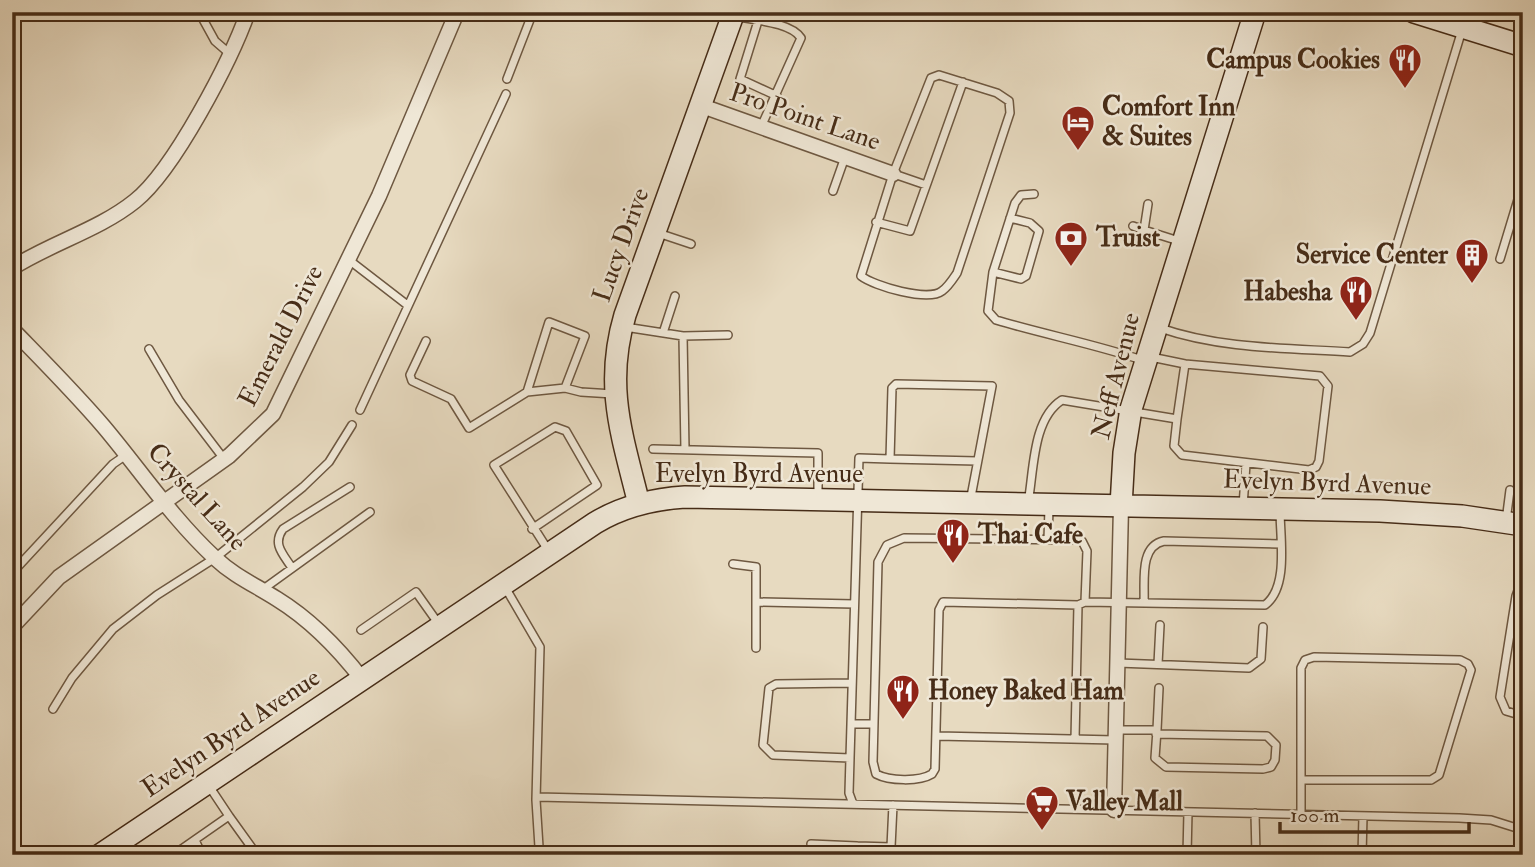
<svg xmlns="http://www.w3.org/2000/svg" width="1535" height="867" viewBox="0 0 1535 867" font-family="'IM FELL Double Pica',serif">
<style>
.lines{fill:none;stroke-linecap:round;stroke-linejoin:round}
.lane-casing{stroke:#6e5841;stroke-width:10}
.street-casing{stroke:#6e5841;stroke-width:17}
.secondary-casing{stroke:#462c17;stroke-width:24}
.lane{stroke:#efe7d6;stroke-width:7}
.street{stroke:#efe7d6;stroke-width:14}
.secondary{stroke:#efe7d6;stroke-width:21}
.labels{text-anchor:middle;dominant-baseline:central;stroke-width:5;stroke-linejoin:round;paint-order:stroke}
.poi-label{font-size:26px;font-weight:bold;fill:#462c17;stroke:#efe7d6;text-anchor:start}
.street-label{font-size:26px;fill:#462c17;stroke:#efe7d6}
</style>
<rect width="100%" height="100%" fill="#e7dac0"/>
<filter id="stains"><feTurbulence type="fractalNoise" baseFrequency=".00286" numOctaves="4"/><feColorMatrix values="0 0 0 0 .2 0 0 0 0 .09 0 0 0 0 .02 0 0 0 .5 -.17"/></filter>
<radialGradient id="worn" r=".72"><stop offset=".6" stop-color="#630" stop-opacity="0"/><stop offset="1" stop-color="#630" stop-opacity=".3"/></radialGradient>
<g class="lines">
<defs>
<path id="lane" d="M199 12 215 41 230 54
M734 16C752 20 791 22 801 38L761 127
M758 21 740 79 777 96
M939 75 997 93 1009 101 1010 113 957 273C953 279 948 287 942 291 928 302 874 286 861 276L893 174 931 78Z
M507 79 533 12
M894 174 926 185
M833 191 845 157
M1034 194 1021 195 1015 203 993 272 988 311 996 320C1046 335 1095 344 1145 361
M1148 204 1144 230 1182 242
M876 222 910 231 963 82
M1133 226 1144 230
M658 233 691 244
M1500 259 1523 183
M349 260 406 304
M993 272 1021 279 1026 276 1039 231 1030 223 1010 218
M625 327 683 336
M1160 328C1221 349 1286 348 1350 352L1363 344 1370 333 1462 30
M663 333 675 296
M426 341 410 375 412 381 451 399 469 428 527 392
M149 349 179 400 224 459
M1151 357 1185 364
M565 388 527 392 549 322 585 336 565 388 581 392 613 394
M360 410 506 94
M653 449 818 453V496
M685 450 683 336 728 335
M970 502 992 386 896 384 892 388 890 459 977 461
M1028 503C1034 471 1032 419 1062 400L1177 419 1174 446 1182 455 1309 470 1316 467 1319 461 1328 386 1320 376 1185 364 1177 419
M1243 506 1246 464
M1506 521 1510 490
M532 529 597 485 566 431 555 427 494 465 548 550
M1048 540 1049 508
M733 564 756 567V602
M292 568C283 554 272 544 283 529L350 487
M12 573 113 464 126 455
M1523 577 1516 596 1500 697 1506 711 1523 716
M505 587 540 647 536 800 539 847 543 855
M262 590 370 512
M1085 602 1078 605 943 602 939 610 935 769 932 774C919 782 889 781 876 774L873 762 878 562 887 545 904 538 1076 540 1082 541 1087 551 1085 602 1265 605C1289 587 1280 538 1280 510
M1144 603C1145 581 1139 546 1164 541L1280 544
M361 630 416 592 438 623
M756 648V602L854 604
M1118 663 1249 668 1261 659 1263 627
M1158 664 1160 625
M53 709 72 678 113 629 157 595 215 558 303 487 329 462 352 425
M851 724H874
M1116 730H1157L1155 758 1166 767 1263 769 1271 767 1275 760 1276 745 1267 736 1156 734
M1157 730 1159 688
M937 736 1115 740
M1075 739 1078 605
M850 758 773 755 763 745 769 688 776 684 851 683
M537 797 1459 818 1491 820 1523 830
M853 804 849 793 850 758 859 458 890 459
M1255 813 1256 855
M1301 814V668L1305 660 1314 657 1460 660 1468 664 1471 670 1439 775 1431 780H1302
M229 816 257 855
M195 840 202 855
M811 844 857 846
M173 855 229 816 209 786
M857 855V846L891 847 893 805
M1187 855 1188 812
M1362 855 1363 816"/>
<path id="street" d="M702 106 893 174
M12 268C51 243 99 230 135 201 174 170 231 60 248 12
M12 329C43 361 75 393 104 427 141 471 172 518 215 558 234 576 255 585 277 599 311 620 338 648 362 679
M12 627 59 577 229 456 273 414 379 196 457 12
M1114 810 1121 506"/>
<path id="secondary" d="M1414 12 1523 46
M639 504C622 435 604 386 625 315L734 12
M1121 506 1124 453 1131 409 1255 12
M100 855 595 523C623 506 653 499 685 497L1380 511 1462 516 1523 525"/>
</defs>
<!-- lane casing -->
<use href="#lane" class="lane-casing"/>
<!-- street casing -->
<use href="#street" class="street-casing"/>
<!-- secondary casing -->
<use href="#secondary" class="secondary-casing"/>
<!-- lane -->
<use href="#lane" class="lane"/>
<!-- street -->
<use href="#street" class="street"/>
<!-- secondary -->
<use href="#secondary" class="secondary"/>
</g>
<!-- icons -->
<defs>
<symbol id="restaurant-pin" viewBox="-11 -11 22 30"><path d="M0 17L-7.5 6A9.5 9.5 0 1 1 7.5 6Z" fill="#8f2418" stroke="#efe7d6"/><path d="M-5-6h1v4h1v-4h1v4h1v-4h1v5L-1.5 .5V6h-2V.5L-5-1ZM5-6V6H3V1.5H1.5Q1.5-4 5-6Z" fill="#fff"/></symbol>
<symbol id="hotel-pin" viewBox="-11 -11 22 30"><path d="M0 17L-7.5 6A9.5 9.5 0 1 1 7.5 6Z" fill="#8f2418" stroke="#efe7d6"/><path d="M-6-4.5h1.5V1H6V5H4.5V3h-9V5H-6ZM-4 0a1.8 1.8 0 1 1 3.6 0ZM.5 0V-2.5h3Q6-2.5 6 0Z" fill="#fff"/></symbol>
<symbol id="bank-pin" viewBox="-11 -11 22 30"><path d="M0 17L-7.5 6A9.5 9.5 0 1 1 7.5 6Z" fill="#8f2418" stroke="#efe7d6"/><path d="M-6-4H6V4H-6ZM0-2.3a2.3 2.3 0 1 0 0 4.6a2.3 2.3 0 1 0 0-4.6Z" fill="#fff"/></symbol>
<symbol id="building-pin" viewBox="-11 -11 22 30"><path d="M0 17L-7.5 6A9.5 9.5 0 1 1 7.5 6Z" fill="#8f2418" stroke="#efe7d6"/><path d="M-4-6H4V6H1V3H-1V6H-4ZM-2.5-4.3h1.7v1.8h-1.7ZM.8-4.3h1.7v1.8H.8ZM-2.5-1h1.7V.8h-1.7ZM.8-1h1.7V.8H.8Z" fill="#fff"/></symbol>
<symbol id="supermarket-pin" viewBox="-11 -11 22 30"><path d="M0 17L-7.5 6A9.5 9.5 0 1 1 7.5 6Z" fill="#8f2418" stroke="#efe7d6"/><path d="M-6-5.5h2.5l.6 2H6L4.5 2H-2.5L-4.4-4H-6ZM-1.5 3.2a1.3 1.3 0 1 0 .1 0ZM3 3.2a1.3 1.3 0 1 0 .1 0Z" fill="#fff"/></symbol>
</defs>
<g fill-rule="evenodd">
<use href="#restaurant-pin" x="1386" y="41" width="38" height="52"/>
<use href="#hotel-pin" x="1059" y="103" width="38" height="52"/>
<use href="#bank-pin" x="1052" y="219" width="38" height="52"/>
<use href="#building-pin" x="1453" y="236" width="38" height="52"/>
<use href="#restaurant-pin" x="1337" y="273" width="38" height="52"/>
<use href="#restaurant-pin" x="934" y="516" width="38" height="52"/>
<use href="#restaurant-pin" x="884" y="672" width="38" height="52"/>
<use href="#supermarket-pin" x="1023" y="783" width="38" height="52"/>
</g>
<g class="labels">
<!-- poi labels -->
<g class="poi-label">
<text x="1380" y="60" text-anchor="end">Campus Cookies</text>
<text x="1102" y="107">Comfort Inn<tspan x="1102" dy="30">&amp; Suites</tspan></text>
<text x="1096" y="238">Truist</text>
<text x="1448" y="255" text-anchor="end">Service Center</text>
<text x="1332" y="292" text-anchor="end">Habesha</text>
<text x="978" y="535">Thai Cafe</text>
<text x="928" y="691">Honey Baked Ham</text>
<text x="1066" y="802">Valley Mall</text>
</g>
<!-- street labels -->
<g class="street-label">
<text transform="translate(805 117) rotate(19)">Pro Point Lane</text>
<text transform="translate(621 245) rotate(-70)">Lucy Drive</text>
<text transform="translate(281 336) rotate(-63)">Emerald Drive</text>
<text transform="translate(1116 376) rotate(-76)">Neff Avenue</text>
<text x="759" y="474">Evelyn Byrd Avenue</text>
<text transform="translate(1327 483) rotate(2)">Evelyn Byrd Avenue</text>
<text transform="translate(197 497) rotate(48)">Crystal Lane</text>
<text transform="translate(231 733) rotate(-34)">Evelyn Byrd Avenue</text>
</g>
</g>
<!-- margin -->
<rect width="1535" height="867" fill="none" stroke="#e7dac0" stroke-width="42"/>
<rect x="14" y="14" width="1507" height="839" fill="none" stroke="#462c17" stroke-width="3.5"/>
<rect x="21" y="21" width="1493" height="825" fill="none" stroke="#462c17" stroke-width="2"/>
<!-- scale -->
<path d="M1280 822v10h189v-10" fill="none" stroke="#462c17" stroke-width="3.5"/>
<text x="1290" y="822" font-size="21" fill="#462c17" stroke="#efe7d6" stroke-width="5" paint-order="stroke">100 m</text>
<rect width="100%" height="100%" filter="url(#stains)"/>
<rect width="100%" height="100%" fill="url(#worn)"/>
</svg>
